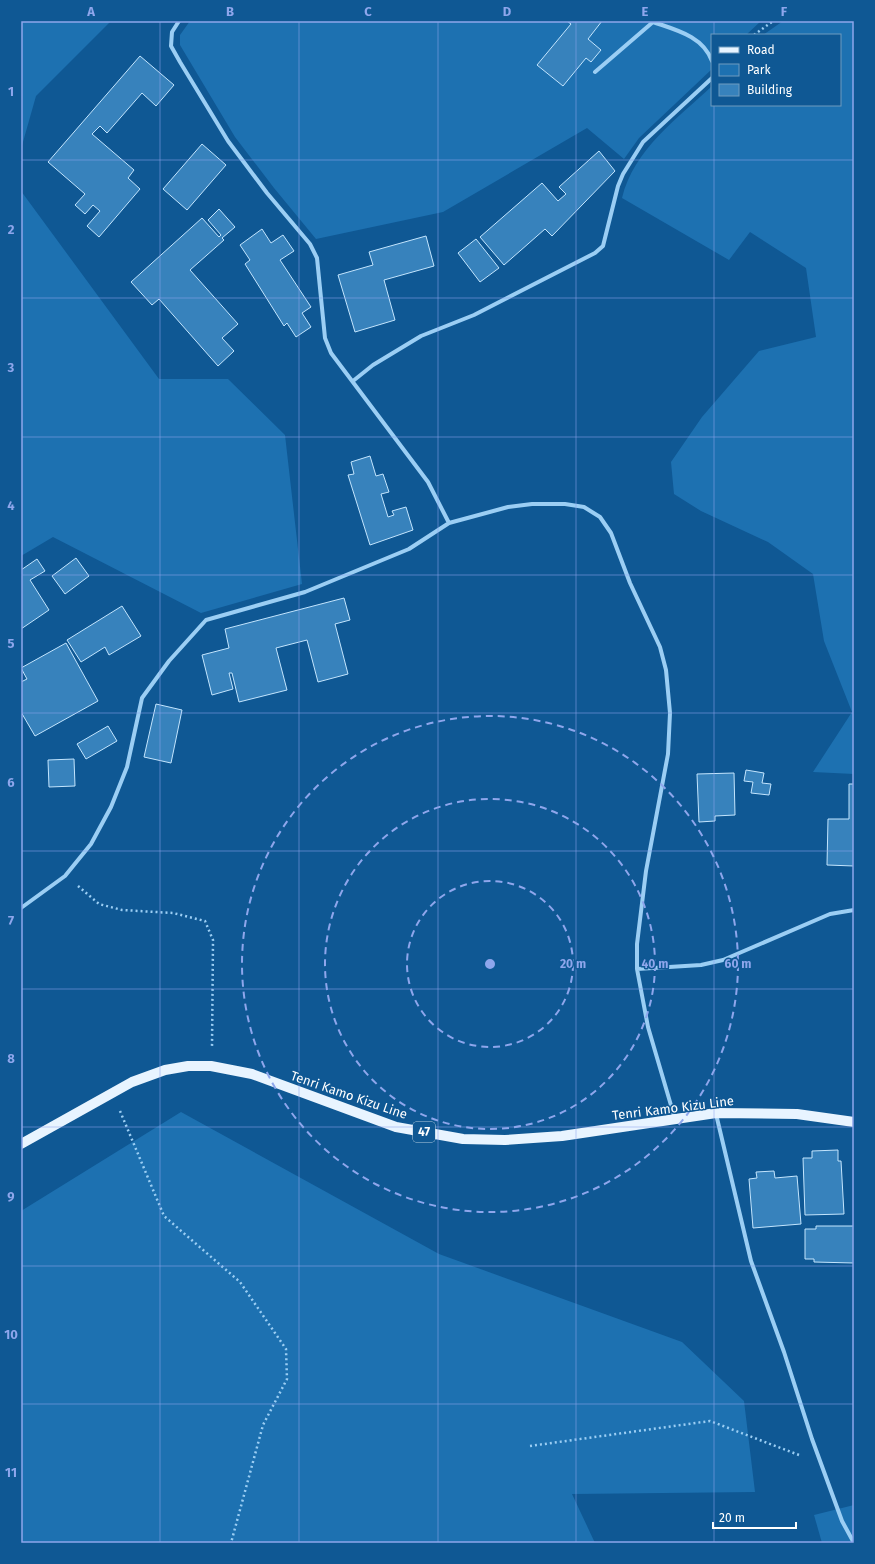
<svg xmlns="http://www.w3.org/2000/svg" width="875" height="1564" viewBox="0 0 875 1564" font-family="'Fira Sans',sans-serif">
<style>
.green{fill:#1d71b1}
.building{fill:#3782bc;stroke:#c3e5fe}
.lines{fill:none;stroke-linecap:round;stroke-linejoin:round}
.path{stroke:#9bcef4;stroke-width:2.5;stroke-dasharray:2 3;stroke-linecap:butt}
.minor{stroke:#9bcef4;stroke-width:4}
.primary{stroke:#e8f4ff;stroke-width:10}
.grid{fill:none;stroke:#8ea6ec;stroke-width:1;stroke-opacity:0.55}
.ring{fill:none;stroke:#8ea6ec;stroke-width:2;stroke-dasharray:7 5}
.labels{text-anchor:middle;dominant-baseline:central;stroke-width:3;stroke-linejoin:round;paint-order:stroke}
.shield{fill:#0f5894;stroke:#b7cddf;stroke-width:1}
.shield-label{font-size:12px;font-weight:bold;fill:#fff}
.street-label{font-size:13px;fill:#fff;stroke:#0f5894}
.centre{fill:#8ea6ec;stroke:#0f5894;stroke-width:2}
.ring-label{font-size:12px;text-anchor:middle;font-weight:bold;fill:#8ea6ec;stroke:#0f5894;stroke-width:3;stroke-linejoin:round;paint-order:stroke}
.neatline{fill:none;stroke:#8ea6ec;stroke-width:1.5}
.grid-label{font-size:13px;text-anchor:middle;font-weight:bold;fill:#8ea6ec}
</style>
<rect width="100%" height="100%" fill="#0f5894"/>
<!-- green -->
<path class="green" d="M21 21H111L36 96 21 149Z
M190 21H761L746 35H712V69L639 138 624 159 587 128 443 212 316 239 274 188 235 137 180 45V35Z
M783 21H854V774L813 772 852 712 824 641 813 574 768 542 701 511 674 494 671 462 702 417 759 351 816 337 806 268 750 232 729 260 622 198C634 149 677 119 712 86V105H840V35H763Z
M21 191 159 379H228L285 435 302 584 201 613 53 537 21 556Z
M181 1112 439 1254 682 1342 744 1401 755 1492 572 1494 595 1543H21V1211Z
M854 1505V1543H822L814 1515Z"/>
<!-- building -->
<path class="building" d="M567 21H602L588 39 601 50 591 62 586 58 563 86 537 65 571 24Z
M140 56 174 85 156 106 142 93 107 133 100 126 92 134 134 170 128 178 140 189 99 237 87 226 100 211 93 205 85 214 75 205 85 194 48 162Z
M202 144 226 165 187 210 163 189Z
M599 151 615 171 552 236 545 229 504 265 480 237 542 183 558 201 566 194 559 187Z
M219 209 235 227 222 238 224 240 190 270 238 324 222 338 234 351 218 366 159 299 152 305 131 282 202 218 219 237 221 235 208 220Z
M262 229 271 243 283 235 294 251 280 260 311 307 302 313 311 327 296 337 287 323 284 326 245 264 250 260 240 245Z
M426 236 434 266 384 280 395 320 355 332 338 275 373 265 369 252Z
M476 239 499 268 480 282 458 253Z
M370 456 376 476 383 474 389 492 381 494 388 517 394 515 392 511 406 507 413 530 370 545 348 475 354 474 351 462Z
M76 558 89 576 65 594 52 576Z
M37 559 45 571 30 580 49 610 21 629V570Z
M344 598 350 620 335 624 348 674 318 682 307 640 276 648 287 690 239 702 232 673H229L233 689 212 695 202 655 229 648 225 629Z
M122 606 141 636 109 655 105 647 81 662 67 640Z
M66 643 98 701 35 736 21 712V682L27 679 21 668Z
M156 704 182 710 171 763 144 757Z
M108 726 117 741 86 759 77 744Z
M74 759 75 786 49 787 48 760Z
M746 770 764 773 762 783 771 784 769 795 751 793 753 782 744 781Z
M734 773 735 815 715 816V821L699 822 697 774Z
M849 784H854V866L827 865 828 819H849Z
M838 1150V1161H841L844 1214 805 1215 803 1158H812V1151Z
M774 1171 775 1178 797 1176 801 1224 753 1228 749 1179 757 1178 756 1172Z
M816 1226H854V1263L814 1262V1259H805V1229H816Z"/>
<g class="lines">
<!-- path -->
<path class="path" d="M754 35 773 21
M78 886 99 904 122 910 173 913 205 921 213 940 212 1047
M120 1111 164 1216 240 1282 286 1349 287 1379 263 1425 231 1543
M530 1446 710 1421 799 1455"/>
<!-- minor -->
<path class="minor" d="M179 21 172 32 171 46 180 62 228 141 267 193 310 244 317 258 325 338 331 353 428 482 449 523
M595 72 653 22C676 30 703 36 712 61
M353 381 373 365 421 336 474 315 595 253 603 246 618 186 623 174 643 142 712 78
M21 908 65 876 91 844 111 807 127 767 142 698 169 661 206 620 305 592 409 549 449 523 508 507 532 504H565L584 507 600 517 611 533 630 583 660 647 666 670 670 713 668 754 646 871 637 944V969L648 1027 675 1119
M637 969 701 965 723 960 830 914 854 910
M716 1114 751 1261 784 1352 812 1439 842 1521 854 1543"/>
<!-- primary -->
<path class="primary" d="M21 1144 132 1082 165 1070 188 1066H211L252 1074 396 1127 463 1139 505 1140 562 1136 716 1113 797 1114 854 1122"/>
</g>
<!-- grid -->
<path class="grid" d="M160 21V1543M299 21V1543M438 21V1543M576 21V1543M714 21V35M714 105V1543M21 160H854M21 298H854M21 437H854M21 575H854M21 713H854M21 851H854M21 989H854M21 1127H854M21 1266H854M21 1404H854"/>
<!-- distance rings -->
<g class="ring">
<circle cx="490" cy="964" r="83"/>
<circle cx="490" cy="964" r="165"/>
<circle cx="490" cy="964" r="248"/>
</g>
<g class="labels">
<!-- shield labels -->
<rect class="shield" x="413" y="1122" width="22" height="20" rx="3"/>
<g class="shield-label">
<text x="424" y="1132">47</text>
</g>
<!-- street labels -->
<g class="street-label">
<text transform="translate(349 1095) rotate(19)">Tenri Kamo Kizu Line</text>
<text transform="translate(673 1108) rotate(-7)">Tenri Kamo Kizu Line</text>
</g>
</g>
<circle cx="490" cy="964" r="6" class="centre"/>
<g class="ring-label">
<text x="573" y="968">20 m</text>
<text x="655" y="968">40 m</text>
<text x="738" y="968">60 m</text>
</g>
<!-- border -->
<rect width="875" height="1564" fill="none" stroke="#0f5894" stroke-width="44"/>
<!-- legend -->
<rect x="711" y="34" width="130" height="72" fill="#0f5894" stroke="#6f9bbf"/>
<rect x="719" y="47" width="20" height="6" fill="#e8f4ff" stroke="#6f9bbf"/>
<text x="747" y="54" font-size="12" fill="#ffffff">Road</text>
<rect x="719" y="64" width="20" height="12" fill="#1d71b1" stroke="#6f9bbf"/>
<text x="747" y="74" font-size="12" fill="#ffffff">Park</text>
<rect x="719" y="84" width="20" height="12" fill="#3782bc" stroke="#6f9bbf"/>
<text x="747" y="94" font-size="12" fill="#ffffff">Building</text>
<!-- scale -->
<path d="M713 1522v6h83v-6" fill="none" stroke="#ffffff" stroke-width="2"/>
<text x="719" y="1522" font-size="12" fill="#ffffff" stroke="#0f5894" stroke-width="3" paint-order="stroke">20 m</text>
<rect x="22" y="22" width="831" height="1520" class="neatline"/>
<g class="grid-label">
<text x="91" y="16">A</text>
<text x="230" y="16">B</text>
<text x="368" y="16">C</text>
<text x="507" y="16">D</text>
<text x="645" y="16">E</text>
<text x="784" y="16">F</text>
<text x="11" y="96">1</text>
<text x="11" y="234">2</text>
<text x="11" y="372">3</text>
<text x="11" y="510">4</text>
<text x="11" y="648">5</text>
<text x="11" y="787">6</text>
<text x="11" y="925">7</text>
<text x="11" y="1063">8</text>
<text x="11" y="1201">9</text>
<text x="11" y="1339">10</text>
<text x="11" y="1477">11</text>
</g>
</svg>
